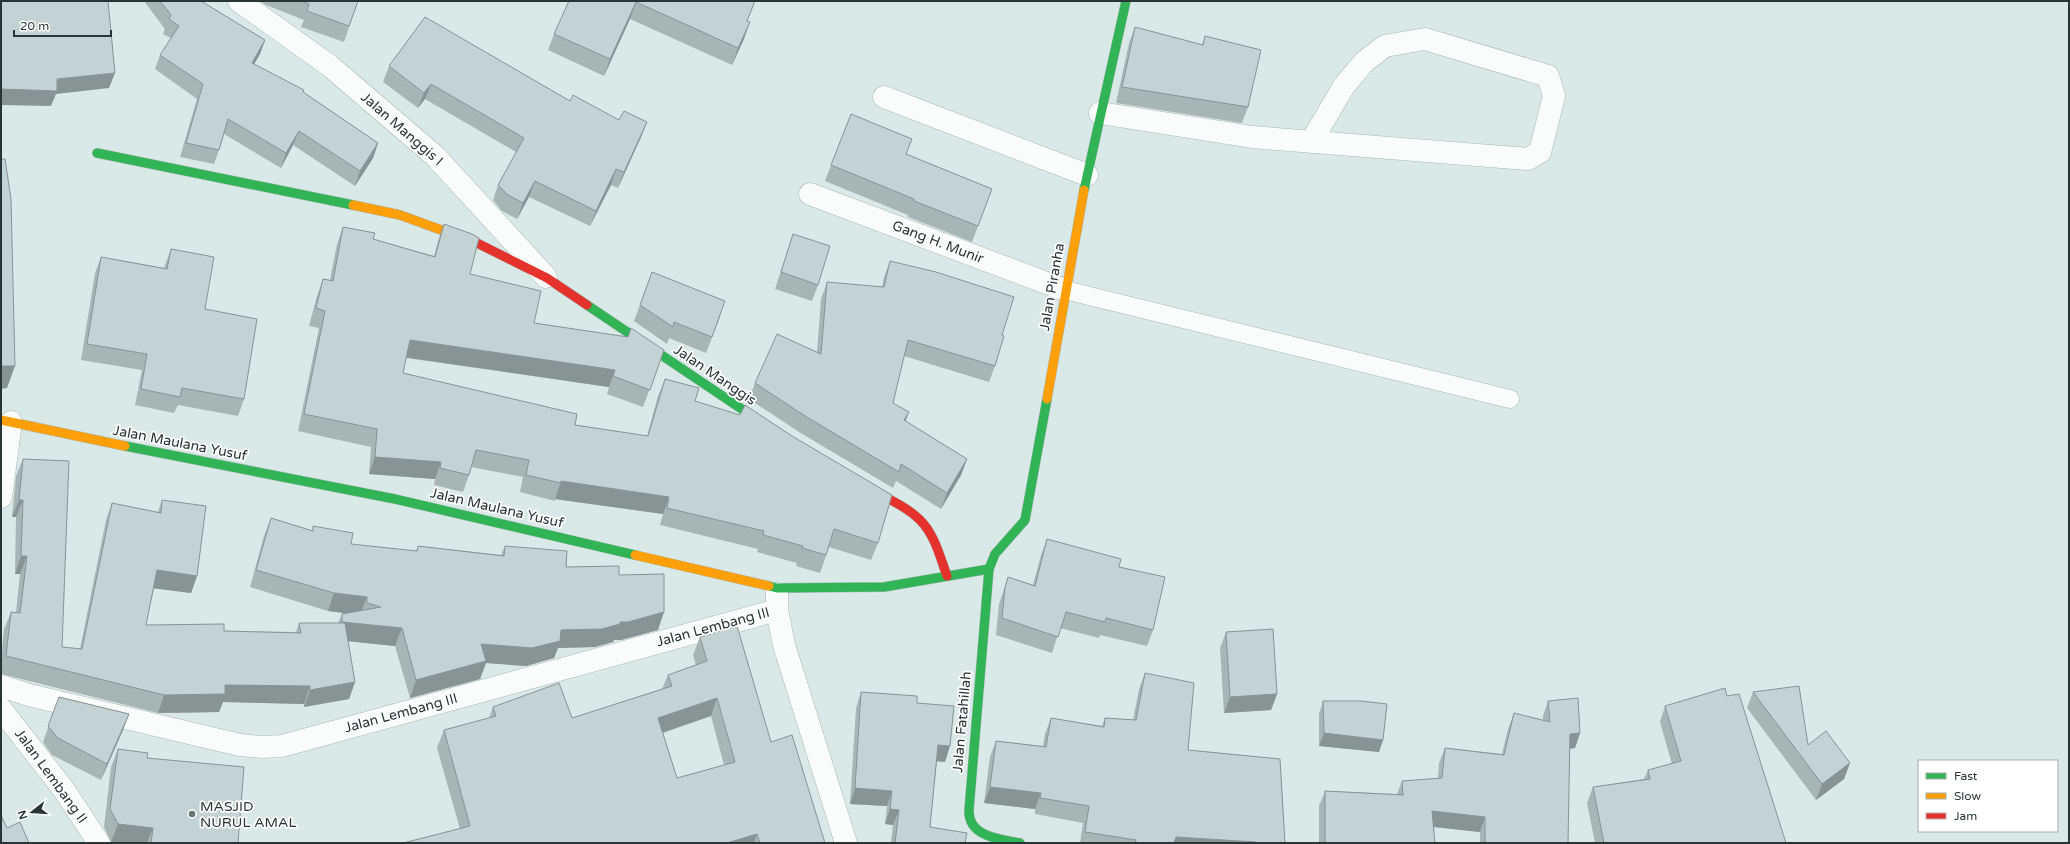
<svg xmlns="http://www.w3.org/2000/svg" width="2070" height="844" viewBox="0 0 2070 844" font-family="'Varela Round',sans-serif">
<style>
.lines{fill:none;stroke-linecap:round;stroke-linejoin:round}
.lane-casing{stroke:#a9b7b6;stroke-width:19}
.street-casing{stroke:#a9b7b6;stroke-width:23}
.fast-casing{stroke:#a9b7b6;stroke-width:10}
.slow-casing{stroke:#a9b7b6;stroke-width:10}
.jam-casing{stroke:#a9b7b6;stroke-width:10}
.lane{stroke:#f9fcfb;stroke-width:18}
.street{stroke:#f9fcfb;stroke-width:22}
.fast{stroke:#30b455;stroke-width:9}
.slow{stroke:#ff9f0a;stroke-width:9}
.jam{stroke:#e5322d;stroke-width:9}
.wall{fill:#a8b5b5;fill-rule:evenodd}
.shaded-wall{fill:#889394}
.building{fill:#c3d2d3;stroke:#889394;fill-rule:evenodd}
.poi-dot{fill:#667473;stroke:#fff;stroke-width:1.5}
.labels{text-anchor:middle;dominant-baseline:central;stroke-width:3.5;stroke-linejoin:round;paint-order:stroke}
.street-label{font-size:14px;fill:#283534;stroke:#fff}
.poi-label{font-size:14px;fill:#283534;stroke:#fff;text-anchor:start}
</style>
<rect width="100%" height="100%" fill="#d8e9e7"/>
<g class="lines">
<defs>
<path id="lane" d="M1065 290 1510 399"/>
<path id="street" d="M239 1 330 66 435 156 546 277
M884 97 1087 175
M1100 113 1252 137 1528 159 1540 152 1554 96 1548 76 1425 39 1385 46 1364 62 1344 86 1311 142
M810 194 1065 290
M1 497 11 422
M777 594V610L784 645 846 843
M1 686 29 695 240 745 262 747 282 746 777 610
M1 709 64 790 99 843"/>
<path id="fast" d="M97 153 353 205
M1084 190 1126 1
M587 305 767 426
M125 446 395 499 635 555
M769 586 777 588 884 587 989 569
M1020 843C1000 839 968 837 969 810L989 569 995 554 1025 520 1047 399"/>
<path id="slow" d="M353 205 400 215 477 243
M1047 399 1084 190
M1 420 125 446
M635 555 769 586"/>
<path id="jam" d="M477 243 547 278 587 305
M865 486C883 497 905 505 920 520 935 535 940 557 947 576"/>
</defs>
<!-- lane casing -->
<use href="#lane" class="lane-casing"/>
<!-- street casing -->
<use href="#street" class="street-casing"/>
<!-- fast casing -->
<use href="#fast" class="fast-casing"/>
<!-- slow casing -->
<use href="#slow" class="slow-casing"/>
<!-- jam casing -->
<use href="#jam" class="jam-casing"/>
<!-- lane -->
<use href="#lane" class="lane"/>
<!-- street -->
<use href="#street" class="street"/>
<!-- fast -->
<use href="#fast" class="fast"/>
<!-- slow -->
<use href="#slow" class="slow"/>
<!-- jam -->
<use href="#jam" class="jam"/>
</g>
<!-- wall -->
<path class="wall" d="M144 1H201L265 40 260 54 254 64 303 92 378 143 373 158 355 186 293 145 281 168 224 134 219 150 214 164 180 157 197 99 155 69 160 55 171 38 163 34 165 29Z
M260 1H358L344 42 301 27 304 20 266 5Z
M569 1H755L747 21 744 39 732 65 630 19 604 76 548 50 554 34Z
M1135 27 1202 45 1205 36 1248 107 1242 123 1116 103 1129 43Z
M389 66 570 101 619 120 647 122 641 137 618 188 611 185 590 226 529 197 517 219 502 211 493 200 498 185 516 152 425 99 418 108 383 82Z
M912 139 906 154 992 189 972 242 908 217V215L825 181 831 165Z
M444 224 470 274 534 323 664 350 643 407 607 394 609 387 406 358 403 373 575 425 647 436 658 396 665 379 695 401 878 543 871 560 829 547 820 573 796 566 797 563 757 552 758 549 660 525 663 514 555 499V501L520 492 523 477 471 467 469 475 463 492 434 485 435 479 369 474 371 447 298 431 319 328 309 326 317 296 323 279 330 280 337 244 343 227 373 239 434 256 438 241Z
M793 234 818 285 812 301 775 289Z
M171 249 205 309 244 399 238 416 178 405 174 413 135 405 142 370 81 360 95 273 101 257 164 268 165 265Z
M890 261 1002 335 995 366 989 382 904 356 893 403 905 421 967 459 961 475 941 509 896 481 893 488 799 432 749 399 755 383 817 352 821 299 827 282 882 287 884 277Z
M652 272 720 317 706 353 669 338 667 344 634 321Z
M23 459 62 647 80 649 106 520 112 503 158 512 162 500 197 576 191 593 154 588 146 625 224 631 296 632 299 623H338L342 614 346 613 328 611 250 587 264 536 271 518 312 531 313 526 351 544 416 551 418 546 501 555 505 546 566 567 619 575 658 630 621 640H614L613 642 595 647 558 648 554 658 526 666 486 663 480 679 410 698 395 646 348 641 355 682 349 699 304 707V704L223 702 219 712 158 713 1 674V661L4 629 11 612H16L20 574H15L16 517H12L16 476Z
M1047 539 1119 567 1153 630 1147 646 1100 635 1099 638 1060 628 1052 653 996 635 999 604 1008 577 1033 585 1041 555Z
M1226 632 1277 694 1271 710 1224 713 1220 648Z
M700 637 771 742 825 843H403L460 829 437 748 444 730 489 718 493 707 572 718 662 689 668 675 696 665 693 655ZM711 716 724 765 677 778 663 733Z
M1145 673 1188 750 1280 759 1285 843H1080L1083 823 1035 814V809L984 803 990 757 996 741 1043 746 1045 734 1051 718 1102 726 1105 718 1133 720 1139 689Z
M861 692 917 703 945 762 937 761 930 827 965 843H891L893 825 885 824 887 806 850 804 856 708Z
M1753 692 1808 745 1850 763 1844 779 1816 800 1747 708Z
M1727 696 1786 843H1595L1587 803 1593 787 1644 779 1648 770 1672 764 1660 722 1665 706Z
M59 697 129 714 123 730 101 780 52 755 43 742Z
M1323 701 1383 740 1379 752 1319 746V714Z
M1548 701 1580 733 1575 748 1569 749 1568 843H1480V832L1433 827 1435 843H1319V806L1325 791 1397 794 1402 781 1438 778 1439 763 1445 748 1502 754 1508 729 1514 713 1543 720V716Z
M118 749 147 758 238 843H123L111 842 104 827 111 767Z"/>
<!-- shaded-wall -->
<path class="shaded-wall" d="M636 2 630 19 604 76 610 59Z
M750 22 744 39 732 65 738 48Z
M265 40 260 54 247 77 252 63Z
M115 73 109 88 56 94 51 106 1 105V89L57 79Z
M431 84 425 99 418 108 424 93Z
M647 122 641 137 618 188 624 172Z
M299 131 293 145 281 168 286 153Z
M378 143 373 158 355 186 360 171Z
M616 169 611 185 590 226 596 211Z
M535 181 529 197 517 219 523 203Z
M410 340 615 370 609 387 403 357Z
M1 366H15L7 388 1 389Z
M909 412 903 428 904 420Z
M375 457 441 462 435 479 369 474Z
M967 459 961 475 941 509 947 493Z
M561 481 669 497 663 514 555 499Z
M19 500H23L16 517H12Z
M21 556H27L20 574H15Z
M157 570 197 576 191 593 151 588Z
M334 593 367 597 360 615 328 611Z
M664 612 658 630 621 640H614L613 642 595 647 558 648 554 658 526 666 486 663 480 679 410 698 416 680 481 644 561 630 620 622Z
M342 622 402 628 395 646 336 640Z
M355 682 349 699 304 707 310 690Z
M225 685 310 686 304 704 223 702 219 712 158 713 164 695Z
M1277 694 1271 710 1224 713 1230 697Z
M717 698 711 716 652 736 658 718Z
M129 714 123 730 101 780 107 764Z
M1324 733 1383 740 1379 752 1319 746Z
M1580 733 1575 748 1564 749 1570 734Z
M938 745 950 746 945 762 933 761Z
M1850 763 1844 779 1816 800 1822 784Z
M990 787 1041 793 1035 809 984 803Z
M855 788 892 791 887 806 850 804Z
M890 809 899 810 893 825 885 824Z
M1432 811 1485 817 1480 832 1426 826Z
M118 824 153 828 147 843H123L111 842Z
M757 834 754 843H727Z
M1176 837 1256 842 1255 843H1173Z"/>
<!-- building -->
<path class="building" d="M1 1H108L115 73 57 79V91L1 89Z
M160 1H201L265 40 252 63 304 90 303 92 378 143 360 171 299 131 286 153 228 119 219 150 186 143 203 84 160 55 179 26 169 19 171 15Z
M301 1H358L349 26 307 11 309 4Z
M569 1H755L747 21 750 22 738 48 636 2 610 59 554 34Z
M425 17 570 101 573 95 619 120 624 111 647 122 624 172 616 169 596 211 535 181 523 203 508 195 498 185 524 138 431 84 424 93 389 66Z
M1135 27 1203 45 1205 36 1261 50 1248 107 1122 87Z
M851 114 912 139 906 154 992 189 978 226 914 201V199L831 165Z
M1 159H5L11 199 15 366H1Z
M444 224 472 234 479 238 470 274 541 291 534 323 628 337 631 328 664 350 650 390 613 376 615 370 410 340 403 373 577 414 575 425 648 436 665 379 699 388 695 401 740 415 745 405 792 436 892 495 878 543 834 529 826 555 802 548 803 546 763 535 764 531 667 508 669 497 561 481V483L526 475 529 460 476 450 469 475 440 468 441 462 375 457 377 429 304 414 325 311 316 308 323 279 333 281 343 227 375 233 373 239 435 257Z
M793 234 830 246 818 285 781 272Z
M171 249 214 257 205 309 257 319 244 399 182 388 180 397 141 389 147 354 87 344 101 257 167 269Z
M890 261 936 272 1014 297 1002 335 1004 336 995 366 908 340 893 403 909 412 904 420 967 459 947 493 901 464 899 472 805 416 755 383 777 334 821 354 827 282 884 287Z
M652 272 725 301 712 337 674 322 673 327 640 305Z
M23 459 69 461 62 647 82 649 112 503 161 513 162 500 206 506 197 576 157 570 146 625 224 624V631L301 633 299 623H345L355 682 310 690V686L225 685V694L164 695 6 656 11 612 20 613 27 556H21L23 500H19Z
M271 518 313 531V526L353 533 351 544 417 551 418 546 504 556 505 546 567 551 566 567 619 566V575L664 574V612L628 622H620V624L602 629 561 630 560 641 532 648 481 644 486 661 416 680 402 628 342 622V614L381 607 367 603V597L334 593 256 570Z
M1047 539 1121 559 1119 567 1165 577 1153 630 1106 618 1105 622 1066 612 1058 637 1002 618 1005 588 1008 577 1035 586Z
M737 626 771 742 792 735 825 843H760L757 834 727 843H403L470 826 444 730 496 716 493 707 559 683 572 718 672 686 668 675 707 661 700 637ZM717 698 735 762 677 778 658 718Z
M1273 629 1277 694 1230 697 1226 632Z
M1145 673 1194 683 1188 750 1280 759 1285 843H1255L1256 842 1176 837 1174 843H1135L1136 840 1085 832 1089 806 1040 798 1041 793 990 787 996 741 1046 747 1051 718 1104 727 1105 718 1136 720Z
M1799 686 1808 745 1826 731 1850 763 1822 784 1753 692Z
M1725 688 1727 696 1739 694 1786 843H1604L1593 787 1650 779 1648 770 1681 761 1665 706Z
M861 692 917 696V703L954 706 950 746 938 745 930 827 967 833 965 843H895L899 810 890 809 892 791 855 788Z
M59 697 129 714 107 764 58 738 48 726Z
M1578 698 1580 733 1570 734 1568 843H1485V817L1432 811 1435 843H1325V791L1403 795 1402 781 1442 778 1445 748 1504 755 1514 713 1550 722 1548 701Z
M1323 701H1361L1387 704 1383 740 1324 733Z
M118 749 148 753 147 758 244 767 238 843H151L153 828 118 824 110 809Z
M1 815 7 828 20 822 29 843H1Z"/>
<!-- markers -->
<circle class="poi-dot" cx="192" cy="814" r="4"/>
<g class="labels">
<!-- street labels -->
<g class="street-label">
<text transform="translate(402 129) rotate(41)">Jalan Manggis I</text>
<text transform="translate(938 242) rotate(21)">Gang H. Munir</text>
<text transform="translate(1052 287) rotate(-80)">Jalan Piranha</text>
<text transform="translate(715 375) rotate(34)">Jalan Manggis</text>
<text transform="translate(180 443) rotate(11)">Jalan Maulana Yusuf</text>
<text transform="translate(497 508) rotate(13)">Jalan Maulana Yusuf</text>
<text transform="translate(713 627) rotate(-15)">Jalan Lembang III</text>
<text transform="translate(401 713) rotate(-15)">Jalan Lembang III</text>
<text transform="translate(962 722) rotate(-85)">Jalan Fatahillah</text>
<text transform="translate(51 776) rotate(54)">Jalan Lembang II</text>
</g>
<!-- poi labels -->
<g class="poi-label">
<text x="200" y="806">MASJID<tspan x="200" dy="16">NURUL AMAL</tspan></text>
</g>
</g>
<!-- border -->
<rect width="2070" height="844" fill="none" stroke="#283534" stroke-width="4"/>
<!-- legend -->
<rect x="1918" y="760" width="140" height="72" fill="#ffffff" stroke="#a9aeae"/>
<rect x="1926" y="773" width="20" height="6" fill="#30b455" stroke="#a9aeae"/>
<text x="1954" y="780" font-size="12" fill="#283534">Fast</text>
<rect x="1926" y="793" width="20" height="6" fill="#ff9f0a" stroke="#a9aeae"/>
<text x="1954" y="800" font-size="12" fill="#283534">Slow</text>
<rect x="1926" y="813" width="20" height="6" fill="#e5322d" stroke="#a9aeae"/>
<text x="1954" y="820" font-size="12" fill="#283534">Jam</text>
<!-- north arrow -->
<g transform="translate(32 812) rotate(253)" stroke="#ffffff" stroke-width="3" paint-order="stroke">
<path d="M0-3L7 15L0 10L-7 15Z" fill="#283534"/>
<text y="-6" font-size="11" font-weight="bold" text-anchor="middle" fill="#283534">N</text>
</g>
<!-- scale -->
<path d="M14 30v6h97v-6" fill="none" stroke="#283534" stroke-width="2"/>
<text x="20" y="30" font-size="12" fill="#283534" stroke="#ffffff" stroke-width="3" paint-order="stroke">20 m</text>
</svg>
